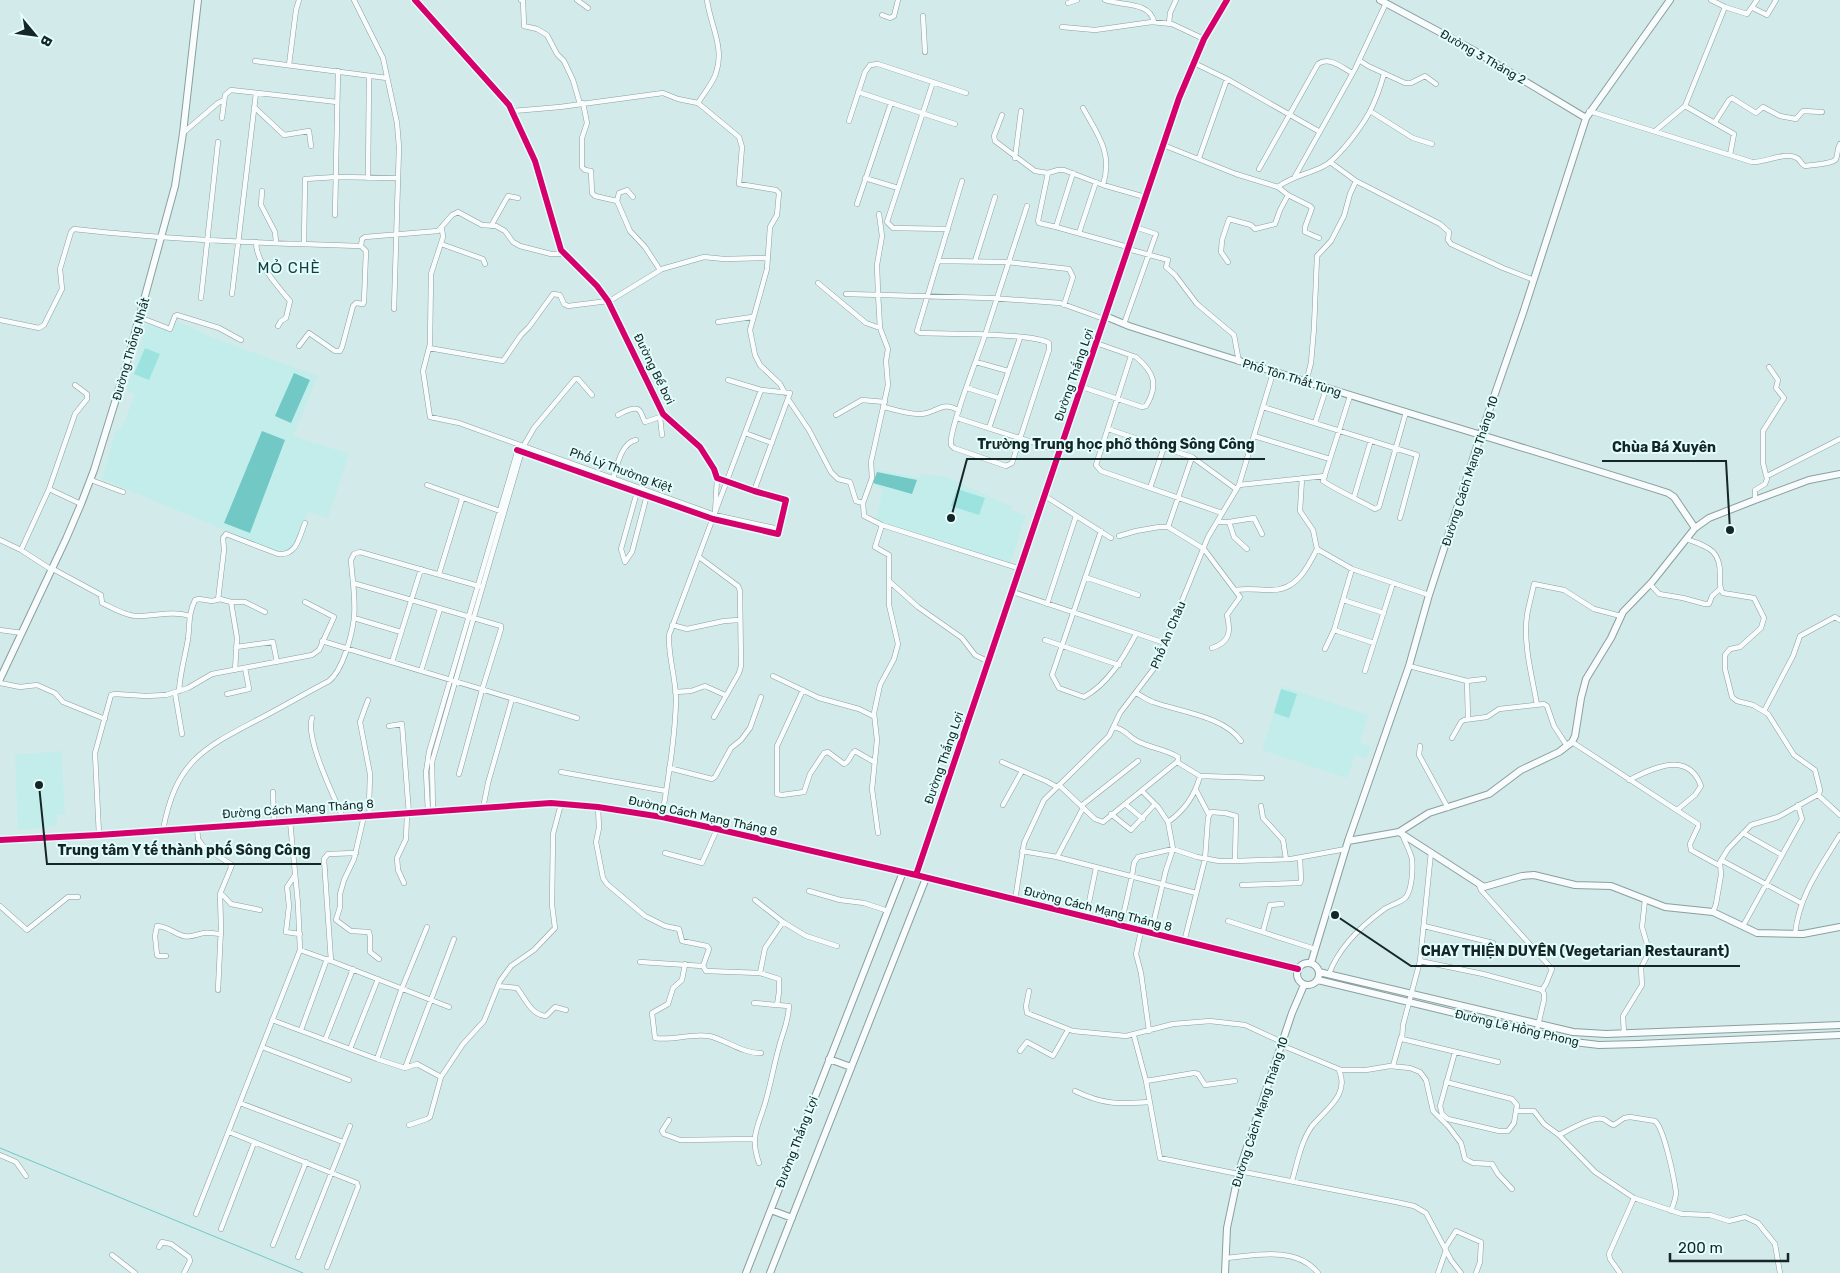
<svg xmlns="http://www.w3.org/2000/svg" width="1840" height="1273" viewBox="0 0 1840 1273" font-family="Rubik,sans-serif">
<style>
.built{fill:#c3edeb}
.green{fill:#9ce2df}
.water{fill:#72c8c5}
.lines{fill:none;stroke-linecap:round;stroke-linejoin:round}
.stream{stroke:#72c8c5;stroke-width:1}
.street-casing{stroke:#8c9f9e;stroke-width:5.5}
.secondary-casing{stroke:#8c9f9e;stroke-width:8}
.street{stroke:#f8fcfc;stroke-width:4.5}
.secondary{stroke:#f8fcfc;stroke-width:6}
.cycleway-casing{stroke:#e3fefc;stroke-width:9}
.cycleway{stroke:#d6006c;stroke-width:6}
.labels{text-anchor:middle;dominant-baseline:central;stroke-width:4;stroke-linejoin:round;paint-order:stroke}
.street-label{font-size:12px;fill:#142625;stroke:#e3fefc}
.quarter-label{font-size:15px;letter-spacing:1px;fill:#123f3d;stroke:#e3fefc}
.leader{fill:none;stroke:#142625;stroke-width:2}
.callout-dot{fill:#142625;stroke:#e3fefc;stroke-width:2}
.callout-label{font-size:14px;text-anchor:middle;font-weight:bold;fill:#142625;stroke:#e3fefc;stroke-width:4;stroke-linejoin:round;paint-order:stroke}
</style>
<rect width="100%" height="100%" fill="#d2eae9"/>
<!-- built -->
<path class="built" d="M176 321 216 339 318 376 293 436 349 454 328 518 308 512 295 546 291 551 280 553 102 479 116 431 122 427 135 395 127 390 147 324 170 331Z
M878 470 920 478 921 474 947 477 1012 507 1011 510 1026 515 1010 564 876 520 883 489 872 484Z
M1282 686 1368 715 1360 743 1371 747 1366 759 1355 755 1347 778 1262 750Z
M61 751 65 814 57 815V826L18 830 15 755Z"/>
<!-- green -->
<path class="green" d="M145 348 160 354 149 380 134 374Z
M957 489 985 498 979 515 951 506Z
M1281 689 1297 694 1289 718 1274 713Z"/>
<!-- water -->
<path class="water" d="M294 373 310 380 291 423 275 416Z
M262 431 285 440 250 533 224 523Z
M877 472 917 480 912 494 873 483Z"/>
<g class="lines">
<!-- stream -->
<path class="stream" d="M0 1148 303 1273"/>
<defs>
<path id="street" d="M354 0 383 58 397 123 399 147 394 309
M415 0 509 105 535 161 561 250 597 286 608 301 663 414 700 447 714 469 717 478 754 491 786 500 778 534 713 519 517 450
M521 0H523L524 26 537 29 547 35 557 54 564 61 573 80 580 104
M577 0 588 8
M1105 0C1121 6 1150 1 1154 22
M1711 0 1725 7 1747 14 1757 0
M1068 3 1077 0
M1753 8 1767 15 1776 0
M882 15 890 18 894 16 898 0
M923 16 925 52
M1169 24 1170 13 1176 0
M1062 27 1095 30 1152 22 1172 24 1204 39
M1359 60 1368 66 1405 83H1411L1425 76 1436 84
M255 61 387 78
M1194 63 1227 79 1320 132
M289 65 296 10 299 0
M933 82 887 222 893 228 948 229
M858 92 955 124
M583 103 587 123 582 138V167L585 170 591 171 592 193 595 196 617 201 619 193 627 190 633 197
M698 103C704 93 713 83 716 73 725 48 710 24 707 0
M1685 106 1734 134 1730 155
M254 107 284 135 309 131 311 146
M1083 108C1098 135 1113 153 1103 185
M513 111 560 107 663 93 678 99 698 103 739 137 742 147 739 184 776 190 779 193 777 215 770 227 767 269 750 330 755 355 760 365 780 384 785 393
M1370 111 1413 138 1432 144
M1589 111 1752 162C1765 163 1785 151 1797 158 1801 160 1800 164 1805 166 1811 165 1833 164 1836 159 1838 154 1837 149 1840 144
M1002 115 994 136 995 141 1035 171 1048 173 1058 170H1064L1103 185 1145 197
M222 118 225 95 231 90 337 102
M849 121 865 72 870 65 878 64 966 93
M1715 122 1729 100 1732 98 1756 113 1763 107 1780 116 1796 119 1803 111 1822 112
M1655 131 1685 106 1725 7
M183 133 218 103 224 100
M1163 145 1236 174 1278 187 1288 195 1310 206 1312 208 1305 227V232L1319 238
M1015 158 1021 111
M1199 158 1227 79
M1330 162 1356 181 1440 224 1449 232 1448 240 1451 244 1503 268 1534 280
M1259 169 1318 64C1329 56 1341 67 1352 73
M1048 173 1038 221 1039 223 1056 227 1073 173
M368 178 369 76
M865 178 898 188
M1294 178 1355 69 1386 3
M962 181 917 331 920 333C944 334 1033 333 1049 343V350L1012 463 1006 466 954 448 951 445C948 432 978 356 984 338L985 335C999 292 1013 249 1027 206
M1278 187C1292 176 1309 174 1324 166 1332 162 1338 154 1344 148 1366 122 1375 106 1384 74
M262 191 261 205 275 232 276 242
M617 201 630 231 645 247 660 270
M857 204 891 103
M879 214 882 236 877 265 878 293 880 328 888 349 886 361 888 385 871 462 872 478 863 503 864 516 882 525 1021 569
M335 215 338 71
M491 226 508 196 518 198
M1056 227 1128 247
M442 229 443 237 431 274 430 344 423 371 430 417 459 423 715 515 779 529
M1079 233 1096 182
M256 242C256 262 277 286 290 301L286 318 281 321 278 326
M304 244 305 179 336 177 398 178
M441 244 483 259 485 264
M361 246 362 239 365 237 438 231 452 215 458 212 482 225 496 226 505 231 513 242 520 246 551 254H564
M1128 249 1168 260 1166 267 1175 275 1197 304 1234 335 1239 362
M938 261 1008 262 1069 269 1073 277 1064 305
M975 261 995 197
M1228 262 1221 252 1222 240 1229 219 1251 225 1255 229 1275 224 1280 210 1288 195
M818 283 866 323 880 328
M232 294 256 93
M846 294 990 298 1060 303 1104 319
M201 298 218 142
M608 302 662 269 704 257 724 259 768 258
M139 317 170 329 175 316 177 315 219 328 241 340
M0 320 39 328 44 325 62 289 60 269 71 232 74 229C170 240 265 243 361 246L366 251 364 302 363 304 356 303 353 306 342 347 340 351H335L309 333 299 346
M718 322 752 317
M1124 324 1156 234 1135 227
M429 348 503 361 521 335 529 327 553 294 560 295 564 304 568 306 608 301
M1131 356 1096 465 1101 471 1222 513
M976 362 1008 371
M728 380 761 390 790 393 754 491
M1306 382 1311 363 1314 328 1317 256 1331 241 1344 216 1350 194 1356 181
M1082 387 1142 407 1146 406C1159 385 1154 372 1136 357L1096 343
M967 388 999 398
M1350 396 1323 481C1340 492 1357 499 1375 509L1379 507 1406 412
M788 399 809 430 831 472 838 479 850 482 856 501 863 503
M884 407C895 410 907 414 919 414 935 415 942 399 959 411
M1263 407 1417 455 1400 518
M618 415C623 412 635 406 639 410 642 413 643 419 645 422L660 417
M661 415 660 417 662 435
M836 415 862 400 885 402
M957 418 1060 451
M1315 423 1326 389
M989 428 1020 338
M1108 429 1192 457 1236 489
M745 433 772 443
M1254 436 1330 459
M1767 476 1840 439
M1302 478 1300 511 1313 530 1317 549 1352 569 1429 595
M613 479C617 466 621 443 636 440
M91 480 123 492
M427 485 500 511
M1239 485 1325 476
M1150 488 1164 447
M49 489 81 504
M1045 496 1111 538
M1354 497 1371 440
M1755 500V490L1765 484 1767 479 1763 463V431L1784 398 1776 388 1778 380 1769 367
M715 514 717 478
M1217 522H1229L1254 518 1262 534
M1229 522 1234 537 1247 549
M1168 527 1192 457
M1101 531 1052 675 1059 688 1084 697C1108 684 1124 657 1136 634
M1119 536 1136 531 1159 527H1168L1204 549 1240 597 1227 615C1231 632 1230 642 1212 648
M1686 539C1709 547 1721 550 1720 577 1720 583 1719 588 1723 593L1754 598 1764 618 1761 628 1740 647 1730 649 1725 655V669L1732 697 1737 701 1753 705 1768 714 1794 755 1815 770 1820 790 1819 794 1778 817 1751 825 1728 849 1720 862 1721 875 1716 904 1713 912
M0 540 21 550 52 570
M21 550 49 489 75 414 87 399V394L75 385
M699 557 738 586 740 591 741 666 739 673 714 717
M625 562 621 549 637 492
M625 562 632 552 647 495
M53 569 101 595 102 603C112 608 124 615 135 616 152 617 173 610 189 616
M439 574 462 499
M1085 577 1138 595
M889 581 918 607 962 638 975 655 989 662
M353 583 501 626V629L482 690 459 774
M1650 584 1659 594 1683 598 1705 604H1709L1712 596 1720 589
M1235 590C1248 588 1258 590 1270 590 1296 591 1307 569 1317 549
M1013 592 1165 643
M218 600 224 550 223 538 226 534 278 554C297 556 299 537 305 523
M1343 600 1384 613
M231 602 237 638 235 670
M1047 604 1076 516
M354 618 401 632
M672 625 687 629 724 621 739 620
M0 630 22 633
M1334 630 1374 643
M1045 640 1119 665
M322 641 577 718
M236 647 273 642 277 662
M1325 649 1334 630 1352 569
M392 662 421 569
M1409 666 1467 681 1468 719
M421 671 440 609
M1365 671 1393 583
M773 676 819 698 859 709 873 716
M1467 681 1484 679
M0 683 20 687 37 685 55 693 63 702 105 719
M803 690 777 746V794L782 795 804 792 810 774 824 753 828 752 844 764C850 762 850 754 855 751L874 762
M179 691C180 673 185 657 188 639 190 624 188 615 195 600L199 599 212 601 220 599 231 602H245L265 612
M675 692 691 691 705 686 725 695
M175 693 182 734
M1136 693C1142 696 1147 700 1153 702 1180 712 1224 716 1241 741
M227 694 249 689 245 668
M368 700 360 722 370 774 369 806 370 815
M1537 705C1532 675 1523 645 1527 615 1529 604 1532 594 1534 584L1564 590 1594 609 1621 616
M1764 711 1793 656 1800 636 1835 617 1840 620
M312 718C305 739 334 796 343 818
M389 726 402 724 409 814
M1452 738 1461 722 1464 720 1487 717 1499 709 1544 704 1547 706 1554 726 1567 746
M1572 742 1698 824V827L1690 844 1691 850 1720 866
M1420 746 1419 755 1448 808
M1002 762 1046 781 1057 787
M1177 762 1200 776 1262 778
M669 768 712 779 715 777 731 748 741 740 750 728 761 697
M561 772 666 791
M1629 780C1653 768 1688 750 1701 786L1695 795 1677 810
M1059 785 1095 819 1103 822 1178 761V757C1165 749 1150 748 1137 741 1126 735 1127 730 1114 727
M1196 790 1209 815
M1142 791 1158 807 1168 822 1173 849 1166 870 1151 933
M273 792 274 821
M1818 795 1840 815
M1125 804 1143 819
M1003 805 1022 771
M1081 806 1138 761
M1261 806 1263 818 1283 840 1286 859
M598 807 599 828 596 842 603 878 607 884 645 916 665 926 679 929 682 941 707 946 709 949 703 966 706 971 760 973 779 979V992L777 1005
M483 808 488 783 512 699
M428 812 426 772 429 752 518 449
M433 812 432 762 523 447 534 428 575 379H578L592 395
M1111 814 1131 830 1155 804
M364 816 354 859 344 880 340 894V907L336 920 351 931 369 932 370 937V952L379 959
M662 817C668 779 675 739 676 700 676 678 668 657 669 635L761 390
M1168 822C1184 811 1195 795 1200 776
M197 827 198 839 203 846 232 865 220 894 221 928 218 990
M163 830C176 760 204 748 261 718 284 706 306 693 329 681 343 670 352 635 354 618 356 599 352 578 351 560L354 554 360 552 482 587
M878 833 872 789 877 740 874 713 880 685 894 659 898 644 889 605V555L875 547 882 525
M1743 833 1782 855
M99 835 95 753 111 695 115 694 146 696 166 695 188 688 212 674 312 655 319 650 334 617 305 602
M1022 851 1057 857 1196 893
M1431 852 1420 961 1403 1025 1402 1039 1498 1062
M665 853 702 863 717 829
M1057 857 1083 808
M1721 860 1801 903
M295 875 287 887 289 906 286 932 300 934
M404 883 398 870 397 858 406 839 407 814
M1242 885 1300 883 1301 880 1300 858
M1479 885 1481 890 1552 969 1546 984 1542 990
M809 891 840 900 864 903 888 911
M221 893 231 904 260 910
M755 900 783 922 806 936 837 946
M1015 900 1024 843 1044 800 1109 736 1120 713 1155 667 1208 537 1239 485 1273 373
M0 906 27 930 68 897H78
M1086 917 1096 868
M1228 921 1315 949
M1121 925 1132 876 1134 863 1138 857 1173 849 1197 857 1219 861H1235L1291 859 1346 849
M1424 926 1493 943
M1743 926 1802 819 1798 805
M1141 931 1136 954 1141 973 1149 1031
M1263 931 1270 905 1282 904
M1795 934C1799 895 1820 868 1840 835
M1184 942 1205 859 1208 818 1211 812 1225 813 1236 816 1235 861
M300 950 331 961 449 1007
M166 956H158L157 955 155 936 157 926C170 927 174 934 184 936 192 938 197 934 204 933 209 932 216 934 221 934
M331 961 324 859 328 854 356 853
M1420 961 1483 974 1542 990 1544 994V1000L1536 1034
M640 962 703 966
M685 964 682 980 673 988 668 1004 652 1013 655 1038C673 1041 691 1033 709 1036 726 1040 744 1054 761 1053
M760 973 765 948 783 922
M1329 974C1339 947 1360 927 1383 910 1389 905 1401 903 1406 897 1412 889 1413 869 1412 859 1410 851 1405 842 1402 834
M498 986 517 988C525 998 531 1015 546 1016L555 1007 566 1010
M1029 991 1026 1006 1027 1013 1073 1031 1126 1036 1173 1024 1210 1021 1245 1025 1282 1042
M754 1003 789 1006C788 1024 783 1031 779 1047 774 1065 771 1082 766 1100 759 1126 749 1135 759 1163
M272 1020 377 1059 405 1068 417 1064 441 1077
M301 1030 327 959
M1624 1034 1623 1016 1642 985 1641 968 1647 956V944L1642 927 1645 900
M1134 1036 1146 1081 1160 1158 1238 1174
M325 1040 353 969
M1281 1045 1341 1070H1366L1390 1066 1410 1068 1420 1072 1426 1080 1433 1111 1448 1126 1461 1143 1465 1159 1473 1163 1492 1164 1498 1174 1512 1189
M262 1047 349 1080
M350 1049 378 979
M1020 1051 1027 1042 1053 1056 1068 1030
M377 1059 402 988 427 927
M1393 1066 1401 1037
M405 1068 454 939
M1146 1081 1194 1073 1198 1074 1205 1085 1235 1081
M1446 1082 1512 1099 1517 1105 1514 1123 1508 1131H1499L1448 1119 1442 1114 1440 1106 1455 1052
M1075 1091C1104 1105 1119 1104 1149 1102
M240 1103 343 1142
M1516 1111H1534L1544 1124 1559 1135 1595 1172 1634 1198 1682 1214 1710 1215 1729 1221 1745 1217 1758 1223 1775 1244 1780 1273
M669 1120 662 1131 664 1134 680 1140 754 1139
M409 1125 427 1119 430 1117 441 1077 463 1044 484 1021 500 981 511 966 534 950 555 928 552 905 553 834 561 804
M229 1132 357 1183 358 1187 327 1267
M1559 1135C1569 1130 1592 1116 1603 1119 1607 1120 1609 1124 1614 1125L1624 1118 1630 1117 1655 1121C1664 1128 1674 1178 1676 1192 1676 1199 1673 1205 1671 1211
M0 1155 16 1162 26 1176
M1239 1171 1396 1202 1414 1206 1426 1213 1451 1260 1461 1273
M1292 1181C1297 1164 1301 1141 1312 1126 1326 1109 1350 1095 1339 1070
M196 1214 300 950 298 904 290 821
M221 1229 254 1143
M273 1245 306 1162
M159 1247 162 1242 171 1244 189 1257 190 1261 184 1273
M1445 1248 1456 1231 1481 1242 1480 1262 1476 1273
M112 1255 135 1273
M298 1257 350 1126
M1226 1258C1256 1255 1297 1246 1318 1273
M1438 1273 1446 1250
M1620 1273 1610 1259 1609 1254 1634 1198"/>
<path id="secondary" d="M1380 0 1473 50 1586 118
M1105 316 1129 326C1308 384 1489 436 1668 493L1674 497 1695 528
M0 679 66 539 81 504 94 470 124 373 175 186 183 133 198 0
M1399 832 1484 887 1522 876 1534 875 1575 885 1611 886 1665 907 1713 912 1757 933 1803 934 1840 927
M0 840 99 835 551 803 598 807 662 817 717 829 916 875 1298 969
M1348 841 1399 832 1429 813 1489 794 1521 770 1559 752 1572 742 1575 736 1581 698 1586 679 1611 638 1623 612 1652 582 1695 528 1709 518 1755 500 1809 480 1840 474
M916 875 1179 98 1204 39 1227 0
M1297 974a11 11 0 1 1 22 0a11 11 0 1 1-22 0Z
M1311 963 1348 841 1409 666 1429 595 1481 434 1523 313 1586 118 1670 0
M1319 972 1573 1032 1606 1034 1840 1025
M1318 980 1574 1042 1599 1045 1638 1044 1840 1035
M829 1059 851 1067
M771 1210 792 1218
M746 1273 903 872
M770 1273 926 878
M1225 1273 1227 1228 1239 1171 1292 1013 1304 985"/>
</defs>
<!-- street casing -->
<use href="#street" class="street-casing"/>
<!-- secondary casing -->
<use href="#secondary" class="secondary-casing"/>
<!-- street -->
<use href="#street" class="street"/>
<!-- secondary -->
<use href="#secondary" class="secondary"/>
<defs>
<path id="cycleway" d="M415 0 509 105 535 161 561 250 597 286 608 301 663 414 700 447 714 469 717 478 754 491 786 500 778 534 713 519 517 450
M0 840 99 835 551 803 598 807 662 817 717 829 916 875 1298 969
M916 875 1179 98 1204 39 1227 0"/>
</defs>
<!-- cycleway casing -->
<use href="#cycleway" class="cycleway-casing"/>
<!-- cycleway -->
<use href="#cycleway" class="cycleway"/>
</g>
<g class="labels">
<!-- street labels -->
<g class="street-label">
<text transform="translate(1483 57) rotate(30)">Đường 3 Tháng 2</text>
<text transform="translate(131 349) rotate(-74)">Đường Thống Nhất</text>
<text transform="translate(654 369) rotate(64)">Đường Bể bơi</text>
<text transform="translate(1074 375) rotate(-71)">Đường Thắng Lợi</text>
<text transform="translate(1292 378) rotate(17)">Phố Tôn Thất Tùng</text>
<text transform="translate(621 470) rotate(20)">Phố Lý Thường Kiệt</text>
<text transform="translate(1470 471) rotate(-72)">Đường Cách Mạng Tháng 10</text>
<text transform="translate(1168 635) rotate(-67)">Phố An Châu</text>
<text transform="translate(944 758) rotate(-71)">Đường Thắng Lợi</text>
<text transform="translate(298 809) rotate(-4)">Đường Cách Mạng Tháng 8</text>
<text transform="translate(703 816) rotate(12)">Đường Cách Mạng Tháng 8</text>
<text transform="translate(1098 909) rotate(14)">Đường Cách Mạng Tháng 8</text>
<text transform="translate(1517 1028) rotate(13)">Đường Lê Hồng Phong</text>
<text transform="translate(1260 1112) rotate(-72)">Đường Cách Mạng Tháng 10</text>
<text transform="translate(797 1142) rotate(-69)">Đường Thắng Lợi</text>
</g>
<!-- quarter labels -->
<g class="quarter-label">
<text x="289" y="268">MỎ CHÈ</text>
</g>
</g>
<!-- callouts -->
<path class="leader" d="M951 518L967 459H1265M1730 530L1726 461H1602M39 785L47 864H321M1335 915L1411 966H1740"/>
<g class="callout-dot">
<circle cx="951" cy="518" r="5"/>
<circle cx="1730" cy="530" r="5"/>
<circle cx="39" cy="785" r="5"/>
<circle cx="1335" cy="915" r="5"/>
</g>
<g class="callout-label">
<text x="1116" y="449">Trường Trung học phổ thông Sông Công</text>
<text x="1664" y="452">Chùa Bá Xuyên</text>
<text x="184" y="855">Trung tâm Y tế thành phố Sông Công</text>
<text x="1575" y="956">CHAY THIỆN DUYÊN (Vegetarian Restaurant)</text>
</g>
<!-- north arrow -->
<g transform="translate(35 35) rotate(119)" stroke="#e3fefc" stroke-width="4" paint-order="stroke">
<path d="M0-4L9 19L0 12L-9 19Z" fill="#142625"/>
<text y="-8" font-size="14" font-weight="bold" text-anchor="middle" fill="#142625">B</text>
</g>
<!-- scale -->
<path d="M1670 1253v8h118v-8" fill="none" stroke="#142625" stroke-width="2.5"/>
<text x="1678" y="1253" font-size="15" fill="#142625" stroke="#e3fefc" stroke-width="4" paint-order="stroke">200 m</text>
</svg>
